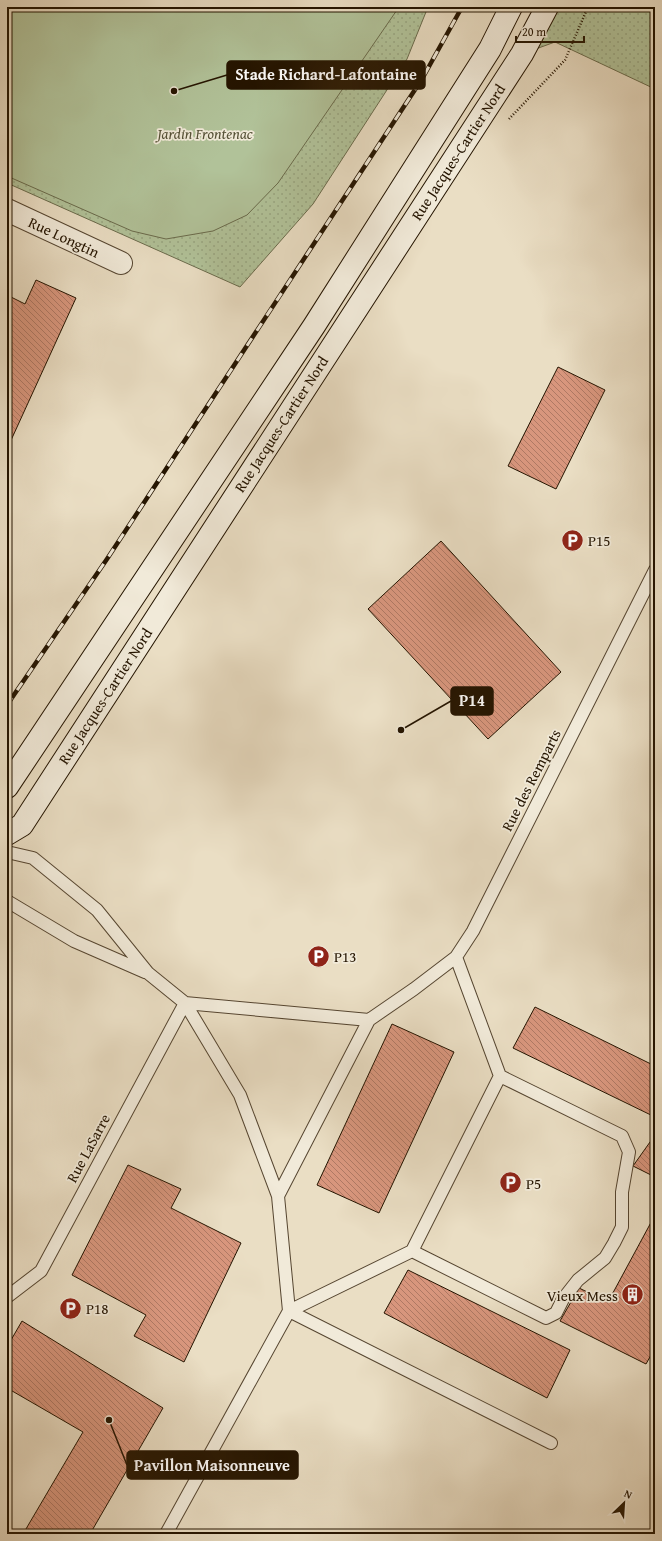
<svg xmlns="http://www.w3.org/2000/svg" width="662" height="1541" viewBox="0 0 662 1541" font-family="'Gentium Book Plus',serif">
<style>
.grass{fill:url(#grass-dots);stroke:#6a6b4c}
.garden{fill:#b1c299;stroke:#6a6b4c}
.building{fill:url(#building-back-hatch);stroke:#241400}
.lines{fill:none;stroke-linecap:round;stroke-linejoin:round}
.lane-casing{stroke:#564631;stroke-width:14}
.street-casing{stroke:#564631;stroke-width:24}
.secondary-casing{stroke:#241400;stroke-width:24}
.path{stroke:#241400;stroke-width:2.5;stroke-dasharray:1 2;stroke-linecap:butt}
.lane{stroke:#f1ead9;stroke-width:12}
.street{stroke:#f1ead9;stroke-width:22}
.secondary{stroke:#f1ead9;stroke-width:22}
.rail-casing{stroke:#241400;stroke-width:4.5}
.rail{stroke:#f1ead9;stroke-width:3;stroke-dasharray:9;stroke-linecap:butt}
.labels{text-anchor:middle;dominant-baseline:central;stroke-width:3.5;stroke-linejoin:round;paint-order:stroke}
.park-label{font-size:15px;font-style:italic;fill:#555136;stroke:#f1ead9}
.street-label{font-size:15px;fill:#241400;stroke:#f1ead9}
.poi-label{font-size:15px;fill:#241400;stroke:#f1ead9;text-anchor:start}
.leader{fill:none;stroke:#241400;stroke-width:1.5}
.callout-dot{fill:#241400;stroke:#f1ead9;stroke-width:1.5}
.callout{fill:#241400;stroke:#241400;stroke-width:1.5}
.callout-label{font-size:16px;text-anchor:middle;font-weight:bold;fill:#fff}
</style>
<defs>
<pattern id="grass-dots" width="8" height="8" patternUnits="userSpaceOnUse"><rect width="8" height="8" fill="#b1c299"/><path d="M2 2h.1M6 6h.1" fill="none" stroke="#98a682" stroke-width="1.8" stroke-linecap="round"/></pattern>
<pattern id="building-back-hatch" width="6" height="6" patternUnits="userSpaceOnUse"><rect width="6" height="6" fill="#d8967d"/><path d="M-1 5l2 2M0 0l6 6M5-1l2 2" fill="none" stroke="#af7964"/></pattern>
</defs>
<rect width="100%" height="100%" fill="#eadec4"/>
<filter id="stains"><feTurbulence type="fractalNoise" baseFrequency=".005" numOctaves="4"/><feColorMatrix values="0 0 0 0 .2 0 0 0 0 .09 0 0 0 0 .02 0 0 0 .5 -.17"/></filter>
<radialGradient id="worn" r=".72"><stop offset=".6" stop-color="#630" stop-opacity="0"/><stop offset="1" stop-color="#630" stop-opacity=".3"/></radialGradient>
<!-- grass -->
<path class="grass" d="M7 7H428L407 59 313 204 240 287 7 183Z
M547 7H655V89L555 42 522 54Z"/>
<!-- garden -->
<path class="garden" d="M7 7H399L278 183 247 215 213 231 166 239 132 231 7 176Z"/>
<!-- building -->
<path class="building" d="M36 280 76 298 7 449V295L25 304Z
M558 367 605 390 556 489 508 466Z
M441 541 561 672 488 739 368 609Z
M535 1007 655 1066V1117L513 1048Z
M392 1024 454 1052 379 1213 317 1185Z
M655 1135V1177L633 1166Z
M128 1165 181 1189 171 1208 241 1243 184 1362 134 1336 146 1315 72 1275Z
M655 1215V1348L646 1364 560 1321 579 1288 608 1302Z
M408 1270 570 1350 547 1398 384 1313Z
M22 1321 163 1408 90 1534H23L83 1432 7 1388V1347Z"/>
<g class="lines">
<defs>
<path id="lane" d="M7 852 33 858 97 910 148 973 185 1003 369 1020 414 989 456 957 473 931 655 570
M7 901 74 941 145 972
M456 957 500 1076 412 1251 289 1311 551 1443
M278 1196 369 1020
M412 1251 546 1318 556 1313 563 1299 578 1280 605 1258 614 1243 622 1227V1192L629 1152 622 1136 500 1076
M7 1297 41 1271 185 1003
M166 1534 289 1311 278 1196 240 1095 185 1003"/>
<path id="street" d="M7 210 121 263"/>
<path id="secondary" d="M7 787 314 326 490 49 511 7
M7 834 22 825 522 54 547 7"/>
</defs>
<!-- lane casing -->
<use href="#lane" class="lane-casing"/>
<!-- street casing -->
<use href="#street" class="street-casing"/>
<!-- secondary casing -->
<use href="#secondary" class="secondary-casing"/>
<!-- path -->
<path class="path" d="M509 119 565 60 588 7"/>
<!-- lane -->
<use href="#lane" class="lane"/>
<!-- street -->
<use href="#street" class="street"/>
<!-- secondary -->
<use href="#secondary" class="secondary"/>
<defs>
<path id="rail" d="M7 705 107 559 422 79 462 7"/>
</defs>
<!-- rail casing -->
<use href="#rail" class="rail-casing"/>
<!-- rail -->
<use href="#rail" class="rail"/>
</g>
<!-- icons -->
<defs>
<symbol id="parking-disc" viewBox="-11 -11 22 22"><circle r="9.5" fill="#8f2418" stroke="#f1ead9"/><path d="M-3.5-5.5H1a3.5 3.5 0 0 1 0 7H-1V5.5H-3.5ZM-1-3.4V-.6H.8a1.4 1.4 0 0 0 0-2.8Z" fill="#fff"/></symbol>
<symbol id="building-disc" viewBox="-11 -11 22 22"><circle r="9.5" fill="#8f2418" stroke="#f1ead9"/><path d="M-4-6H4V6H1V3H-1V6H-4ZM-2.5-4.3h1.7v1.8h-1.7ZM.8-4.3h1.7v1.8H.8ZM-2.5-1h1.7V.8h-1.7ZM.8-1h1.7V.8H.8Z" fill="#fff"/></symbol>
</defs>
<g fill-rule="evenodd">
<use href="#parking-disc" x="560" y="528" width="25" height="25"/>
<use href="#parking-disc" x="306" y="944" width="25" height="25"/>
<use href="#parking-disc" x="498" y="1170" width="25" height="25"/>
<use href="#building-disc" x="620" y="1282" width="25" height="25"/>
<use href="#parking-disc" x="58" y="1296" width="25" height="25"/>
</g>
<g class="labels">
<!-- park labels -->
<g class="park-label">
<text x="205" y="133">Jardin Frontenac</text>
</g>
<!-- street labels -->
<g class="street-label">
<text transform="translate(458 152) rotate(-57)">Rue Jacques-Cartier Nord</text>
<text transform="translate(64 237) rotate(25)">Rue Longtin</text>
<text transform="translate(281 424) rotate(-57)">Rue Jacques-Cartier Nord</text>
<text transform="translate(105 696) rotate(-57)">Rue Jacques-Cartier Nord</text>
<text transform="translate(531 780) rotate(-63)">Rue des Remparts</text>
<text transform="translate(88 1148) rotate(-62)">Rue LaSarre</text>
</g>
<!-- poi labels -->
<g class="poi-label">
<text x="588" y="540">P15</text>
<text x="334" y="956">P13</text>
<text x="526" y="1183">P5</text>
<text x="618" y="1295" text-anchor="end">Vieux Mess</text>
<text x="86" y="1308">P18</text>
</g>
</g>
<!-- callouts -->
<path class="leader" d="M174 91L227 75M401 730L451 701M109 1420L127 1465"/>
<g class="callout-dot">
<circle cx="174" cy="91" r="4"/>
<circle cx="401" cy="730" r="4"/>
<circle cx="109" cy="1420" r="4"/>
</g>
<g class="callout">
<rect x="227" y="61" width="198" height="28" rx="4"/>
<rect x="451" y="687" width="42" height="28" rx="4"/>
<rect x="127" y="1451" width="171" height="28" rx="4"/>
</g>
<g class="callout-label">
<text x="326" y="80">Stade Richard-Lafontaine</text>
<text x="472" y="706">P14</text>
<text x="212" y="1471">Pavillon Maisonneuve</text>
</g>
<!-- margin -->
<rect width="662" height="1541" fill="none" stroke="#eadec4" stroke-width="24"/>
<rect x="8" y="8" width="646" height="1525" fill="none" stroke="#241400" stroke-width="2"/>
<rect x="12" y="12" width="638" height="1517" fill="none" stroke="#241400"/>
<!-- north arrow -->
<g transform="translate(624 1503) rotate(25)" stroke="#f1ead9" stroke-width="3" paint-order="stroke">
<path d="M0-3L7 15L0 10L-7 15Z" fill="#241400"/>
<text y="-6" font-size="11" font-weight="bold" text-anchor="middle" fill="#241400">N</text>
</g>
<!-- scale -->
<path d="M516 36v6h68v-6" fill="none" stroke="#241400" stroke-width="2"/>
<text x="522" y="36" font-size="12" fill="#241400" stroke="#f1ead9" stroke-width="3" paint-order="stroke">20 m</text>
<rect width="100%" height="100%" filter="url(#stains)"/>
<rect width="100%" height="100%" fill="url(#worn)"/>
</svg>
